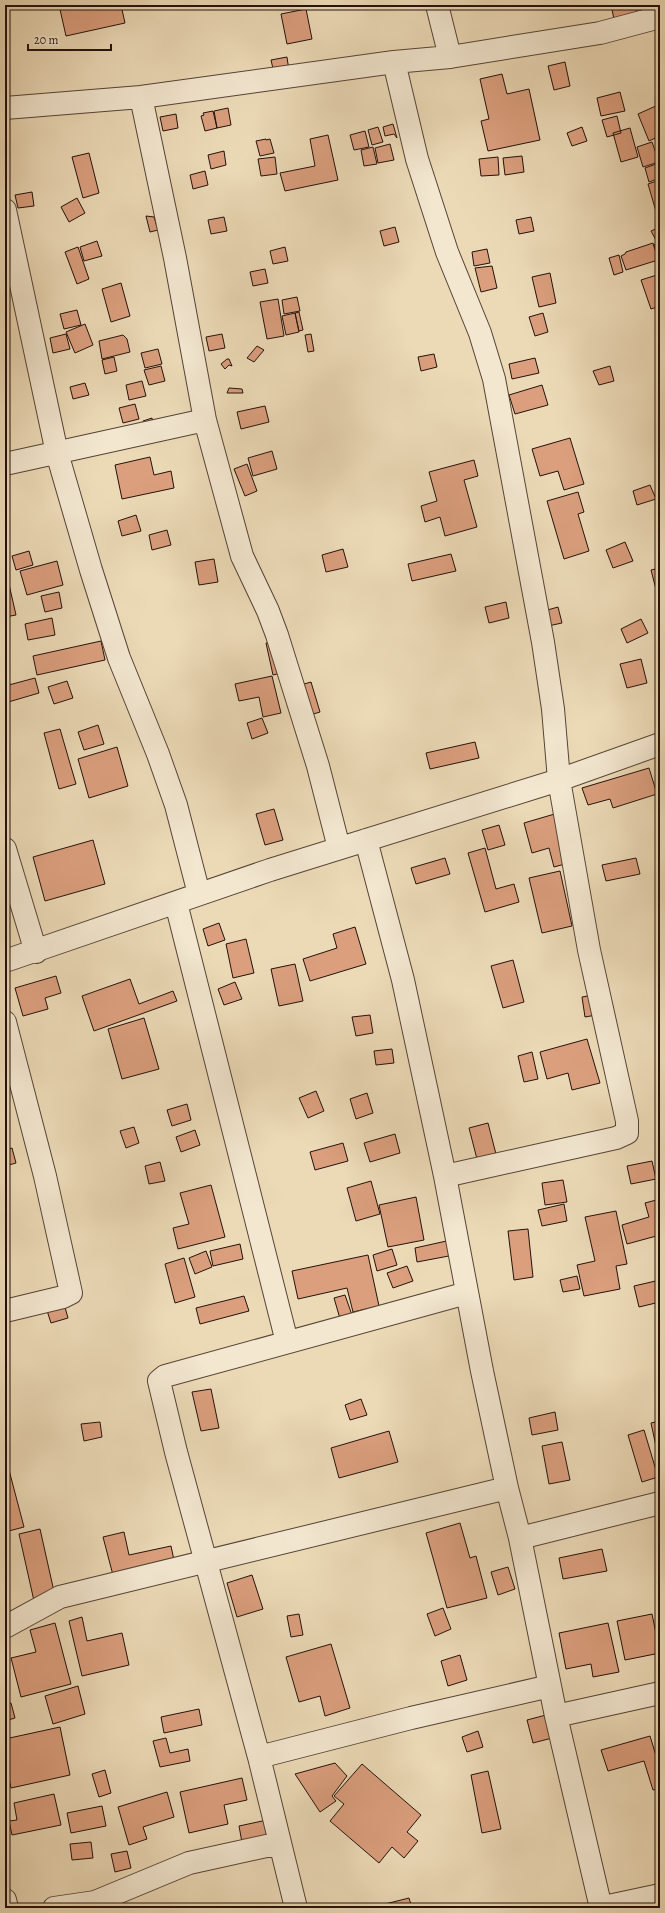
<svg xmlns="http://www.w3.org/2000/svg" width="665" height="1913" viewBox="0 0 665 1913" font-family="Alegreya,serif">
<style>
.building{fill:#db9f7e;stroke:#23110b}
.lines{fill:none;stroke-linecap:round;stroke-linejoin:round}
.minor-casing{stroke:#554336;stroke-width:24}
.minor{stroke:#f3e7d0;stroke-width:22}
</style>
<rect width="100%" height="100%" fill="#ecdab7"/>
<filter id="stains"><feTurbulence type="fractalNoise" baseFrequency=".005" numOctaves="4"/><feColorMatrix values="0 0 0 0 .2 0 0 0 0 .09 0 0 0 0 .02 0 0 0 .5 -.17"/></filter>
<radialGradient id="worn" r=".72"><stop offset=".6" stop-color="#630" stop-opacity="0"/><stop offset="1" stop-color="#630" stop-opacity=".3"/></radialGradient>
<!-- building -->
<path class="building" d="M59 5H121L125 23 66 36Z
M611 5H636L637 13 614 19Z
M306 9 312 39 287 44 281 14Z
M287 57 289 71 274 73 271 60Z
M565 62 570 86 554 90 548 66Z
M502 74 507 94 529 89 540 140 488 151 481 121 489 119 480 79Z
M620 92 625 111 601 116 597 98Z
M658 105 660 110V136L649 141 638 114Z
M228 108 231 125 217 128 214 111Z
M213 111 217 128 205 131 201 116 204 115 203 113Z
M176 114 178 128 163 131 160 117Z
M617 116 621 133 607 137 602 120Z
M393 124 397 138 394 134 385 136 383 127Z
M378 127 383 142 372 145 368 130Z
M582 127 587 141 572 146 567 133Z
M630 128 638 157 621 162 613 133Z
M365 131 369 147 354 150 350 135Z
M328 135 338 180 285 191 280 173 315 166 310 139Z
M266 139V140L270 139 274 153 260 156 256 141Z
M652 142 659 162 643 167 637 147Z
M390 144 394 160 378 163 375 148Z
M373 147 377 164 364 166 361 150Z
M224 151 226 165 211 169 208 155Z
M89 153 99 193 83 198 72 157Z
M522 156 524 172 505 175 503 158Z
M275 157 277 174 261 176 258 159Z
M498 157 499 175 481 176 479 159Z
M659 163 660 178 649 182 645 168Z
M205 171 208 185 193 189 190 175Z
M660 180V222H659L648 184Z
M32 192 34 206 18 208 15 195Z
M77 198 85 213 69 222 61 207Z
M146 216 154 217 158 230 150 232Z
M224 217 227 231 211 234 208 220Z
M531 217 534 231 519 234 516 220Z
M395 227 399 242 384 246 380 231Z
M660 227V241L657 242 651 231Z
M97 241 102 256 84 261 80 247Z
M653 243 658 260 626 270 621 256 625 254 626 252Z
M660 243V258H659L654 245Z
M78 247 89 279 77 284 65 252Z
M285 247 288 261 273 264 270 251Z
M487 249 490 263 474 266 472 252Z
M619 255 623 272 614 275 609 258Z
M492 266 497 288 481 292 475 268Z
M265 269 268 283 253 286 250 272Z
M550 273 556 303 539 307 532 277Z
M660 274V306L651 309 641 280Z
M121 283 130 316 111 322 102 289Z
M297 297 300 311 284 314 282 300Z
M278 299 284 336 267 339 260 302Z
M77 310 81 325 64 329 60 314Z
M299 312 303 330 299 331 295 313Z
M295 313 299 332 286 335 282 316Z
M543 313 548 332 535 336 529 317Z
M85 324 93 345 75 353 66 332Z
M66 334 70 349 53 353 50 338Z
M222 334 225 348 209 351 206 337Z
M311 334 314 351 308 352 305 335Z
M123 335 127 339 130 352 102 359 99 341Z
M257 346 264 350 254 362 247 358Z
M158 349 162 364 145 368 141 353Z
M434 354 437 367 421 371 418 357Z
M660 355V364L656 360Z
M114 357 117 371 105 374 102 360Z
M535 358 539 373 512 379 509 364Z
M227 359H229L232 366 229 365 225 369 221 364Z
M161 366 165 381 149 385 144 370Z
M610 366 614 381 599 385 593 371Z
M142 381 146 396 129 400 126 385Z
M85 383 89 395 73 399 70 387Z
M542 385 548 405 515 414 509 395Z
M229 388 242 389 243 393H227Z
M135 404 139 419 123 423 119 408Z
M265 406 269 422 241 429 237 412Z
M152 418 153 425 144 427 143 421Z
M570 438 584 484 564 490 558 471 540 476 532 449Z
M272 451 277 469 253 476 248 458Z
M150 457 154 475 171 471 174 488 122 499 115 465Z
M474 460 478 476 464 480 477 527 445 536 440 517 425 522 421 506 437 501 429 472Z
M247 464 257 491 245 496 234 469Z
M650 485 656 499 637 505 633 491Z
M578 492 584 512 578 514 589 551 564 559 547 501Z
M136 515 141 531 122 536 118 521Z
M167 530 171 545 152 550 149 535Z
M625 542 633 561 613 568 606 550Z
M343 549 348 567 326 572 322 555Z
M29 551 33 565 16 570 12 556Z
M451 554 456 571 412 581 408 564Z
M214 559 218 582 199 585 195 562Z
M57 561 63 585 27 595 20 571Z
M660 568V605L651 570Z
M8 580 16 615 5 617V581Z
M59 592 62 608 45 612 41 596Z
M506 602 509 618 489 623 485 607Z
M558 607 562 623 548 626 544 611Z
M52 618 55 635 28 640 25 624Z
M641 619 648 633 627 643 621 629Z
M285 639 292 670 273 675 266 643Z
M101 641 105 660 37 675 33 656Z
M641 659 647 683 627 688 620 664Z
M272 676 281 713 263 717 259 697 239 701 235 684Z
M35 678 39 693 5 703V686Z
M67 681 73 698 54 704 48 687Z
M311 682 320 712 297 719 287 689Z
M262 718 268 733 252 739 247 723Z
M98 725 104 744 84 750 78 732Z
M60 729 76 784 59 789 44 733Z
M475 742 479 758 430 769 426 753Z
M117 747 128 786 89 798 78 759Z
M649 768 657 794 613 808 610 799 588 805 582 788Z
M274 809 283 840 265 845 256 814Z
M558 813 572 862 554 867 549 848 532 853 524 823Z
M499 825 505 845 488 850 482 830Z
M93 840 105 884 45 901 33 857Z
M485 848 496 889 514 884 519 902 485 912 468 853Z
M445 858 450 874 416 884 411 868Z
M636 858 640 874 606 881 602 865Z
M560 871 572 926 542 933 529 878Z
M219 923 225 940 208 946 203 929Z
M355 927 366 964 310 981 303 959 337 948 333 934Z
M246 939 254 973 233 978 226 944Z
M513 960 524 1002 503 1008 491 966Z
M295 964 303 1001 279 1006 271 969Z
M56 976 61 993 45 998 48 1009 23 1016 15 988Z
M130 979 139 1004 173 991 177 1001 94 1031 82 996Z
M235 982 242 999 224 1005 218 989Z
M599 994 602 1014 585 1017 582 997Z
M370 1015 373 1033 356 1036 352 1017Z
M144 1018 159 1069 122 1079 108 1029Z
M587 1039 600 1083 572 1090 568 1073 547 1079 540 1052Z
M392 1049 394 1063 376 1065 374 1051Z
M532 1052 538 1079 524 1082 518 1056Z
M316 1091 324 1111 308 1118 299 1098Z
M367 1093 373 1113 356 1119 350 1099Z
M187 1104 191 1120 172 1126 167 1110Z
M488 1123 497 1158 478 1163 469 1128Z
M134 1127 139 1143 126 1148 120 1131Z
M195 1130 200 1145 181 1152 176 1137Z
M395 1134 400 1153 370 1162 364 1143Z
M343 1143 348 1161 315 1170 310 1152Z
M12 1148 16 1163 5 1166V1150Z
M652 1161 656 1179 631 1184 627 1166Z
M160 1162 165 1181 149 1184 145 1166Z
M563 1180 567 1202 545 1205 542 1183Z
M371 1181 380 1214 356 1221 347 1188Z
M211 1185 225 1237 178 1249 173 1228 189 1224 180 1193Z
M416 1197 424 1240 388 1247 379 1205Z
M660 1199V1235L627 1244 622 1225 649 1217 645 1203Z
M564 1204 567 1221 542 1226 538 1210Z
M616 1211 627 1264 616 1266 620 1289 584 1296 577 1265 595 1261 585 1217Z
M528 1229 533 1277 514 1280 508 1231Z
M451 1240 454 1255 417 1262 415 1248Z
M240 1244 243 1259 213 1266 210 1251Z
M392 1249 397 1265 377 1271 373 1255Z
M206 1251 212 1267 195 1274 189 1258Z
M368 1255 379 1306 353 1312 347 1288 298 1299 292 1271Z
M184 1258 195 1297 175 1303 165 1264Z
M407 1266 413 1281 393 1288 387 1273Z
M577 1276 580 1289 563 1292 560 1280Z
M660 1280V1302L639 1307 634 1286Z
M61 1293 68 1318 51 1323 43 1298Z
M345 1295 353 1318 341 1322 334 1298Z
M244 1296 249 1311 200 1324 196 1308Z
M211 1389 219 1428 201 1431 192 1392Z
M361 1399 367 1415 350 1420 345 1405Z
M555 1412 558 1430 532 1435 529 1418Z
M660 1421V1465L651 1423Z
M100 1422 102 1437 84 1441 81 1424Z
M644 1430 658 1477 642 1482 628 1435Z
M389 1431 398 1462 339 1478 331 1448Z
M562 1442 570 1480 549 1484 542 1446Z
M9 1470 24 1527 5 1532V1471Z
M460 1523 470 1558 476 1556 487 1598 447 1608 426 1533Z
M40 1529 55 1596 34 1601 19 1534Z
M124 1532 129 1555 171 1546 175 1565 114 1579 103 1537Z
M602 1549 607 1571 563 1579 559 1558Z
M508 1567 515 1589 498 1595 491 1572Z
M252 1575 263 1609 237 1617 227 1583Z
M443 1608 451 1629 435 1636 427 1614Z
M299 1614 303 1635 291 1637 287 1616Z
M652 1614 660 1653 625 1660 617 1621Z
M82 1617 87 1641 122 1633 129 1665 82 1676 69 1621Z
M55 1623 71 1684 21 1697 11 1658 36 1652 30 1630Z
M608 1623 619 1672 593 1677 591 1664 566 1669 559 1633Z
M331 1644 350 1708 325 1716 320 1696 299 1702 286 1657Z
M460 1655 467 1680 448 1686 441 1661Z
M78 1686 85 1714 53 1724 45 1696Z
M11 1703 15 1718 5 1721V1704Z
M199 1709 202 1725 164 1733 161 1717Z
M546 1715 552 1738 533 1743 527 1720Z
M60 1727 70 1775 11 1788 5 1761V1739Z
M478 1731 483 1747 467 1752 462 1737Z
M650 1736 660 1769V1788L653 1790 644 1761 608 1771 601 1750Z
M166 1738 170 1753 188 1749 190 1761 160 1767 153 1741Z
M335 1763 347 1776 332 1796 336 1801 320 1812 295 1774Z
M362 1764 421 1815 407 1832 418 1841 404 1858 392 1847 379 1863 330 1821 344 1804 334 1796Z
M105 1770 111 1793 99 1797 92 1774Z
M488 1771 501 1829 482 1833 471 1775Z
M242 1778 247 1800 224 1805 228 1824 189 1833 180 1792Z
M167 1792 174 1817 143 1827 147 1839 129 1845 118 1807Z
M54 1794 61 1825 12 1835 9 1821 17 1820 14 1803Z
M102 1806 106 1826 71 1833 67 1813Z
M267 1820 272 1841 243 1848 239 1826Z
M91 1842 93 1858 72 1860 70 1844Z
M127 1851 131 1868 115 1872 111 1854Z
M409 1898 412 1908H382L381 1905Z"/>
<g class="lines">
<defs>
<path id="minor" d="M437 5 450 57
M394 62 417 159 447 252 480 333 494 379 543 642 553 709 559 780 589 950 627 1121V1133L616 1138 445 1176
M141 97 175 258 205 420 242 556 268 611 277 635 318 766 339 848
M5 108 141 97 394 62 450 57 600 33 660 17
M5 210 57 453 91 570 119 658 158 754 176 805 199 894
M5 464 205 420
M366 840 403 980 445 1176 482 1371 507 1488 520 1538 556 1716 601 1908
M5 849 36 952
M176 903 287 1342
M5 961 270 870 559 780 660 744
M5 1022 45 1176 71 1293 63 1297 5 1311
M520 1538 660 1503
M5 1627 60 1597 507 1488
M556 1716 660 1693
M259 1757 411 1718 550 1686
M5 1900 7 1908
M54 1908 95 1902 189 1863 280 1843
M296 1908 259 1757 176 1452 159 1381 165 1376 467 1293
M599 1908 660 1895"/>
</defs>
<!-- minor casing -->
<use href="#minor" class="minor-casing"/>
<!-- minor -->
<use href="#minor" class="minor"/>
</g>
<!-- margin -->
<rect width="665" height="1913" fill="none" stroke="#ecdab7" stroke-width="20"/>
<rect x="6" y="6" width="653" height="1901" fill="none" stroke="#23110b" stroke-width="2"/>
<rect x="10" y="10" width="645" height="1893" fill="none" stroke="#23110b"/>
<!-- scale -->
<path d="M28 44v6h83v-6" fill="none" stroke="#23110b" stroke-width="2"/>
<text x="34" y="44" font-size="12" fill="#23110b" stroke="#f3e7d0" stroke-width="3" paint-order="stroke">20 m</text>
<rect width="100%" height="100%" filter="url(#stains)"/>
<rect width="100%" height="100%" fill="url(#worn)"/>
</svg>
